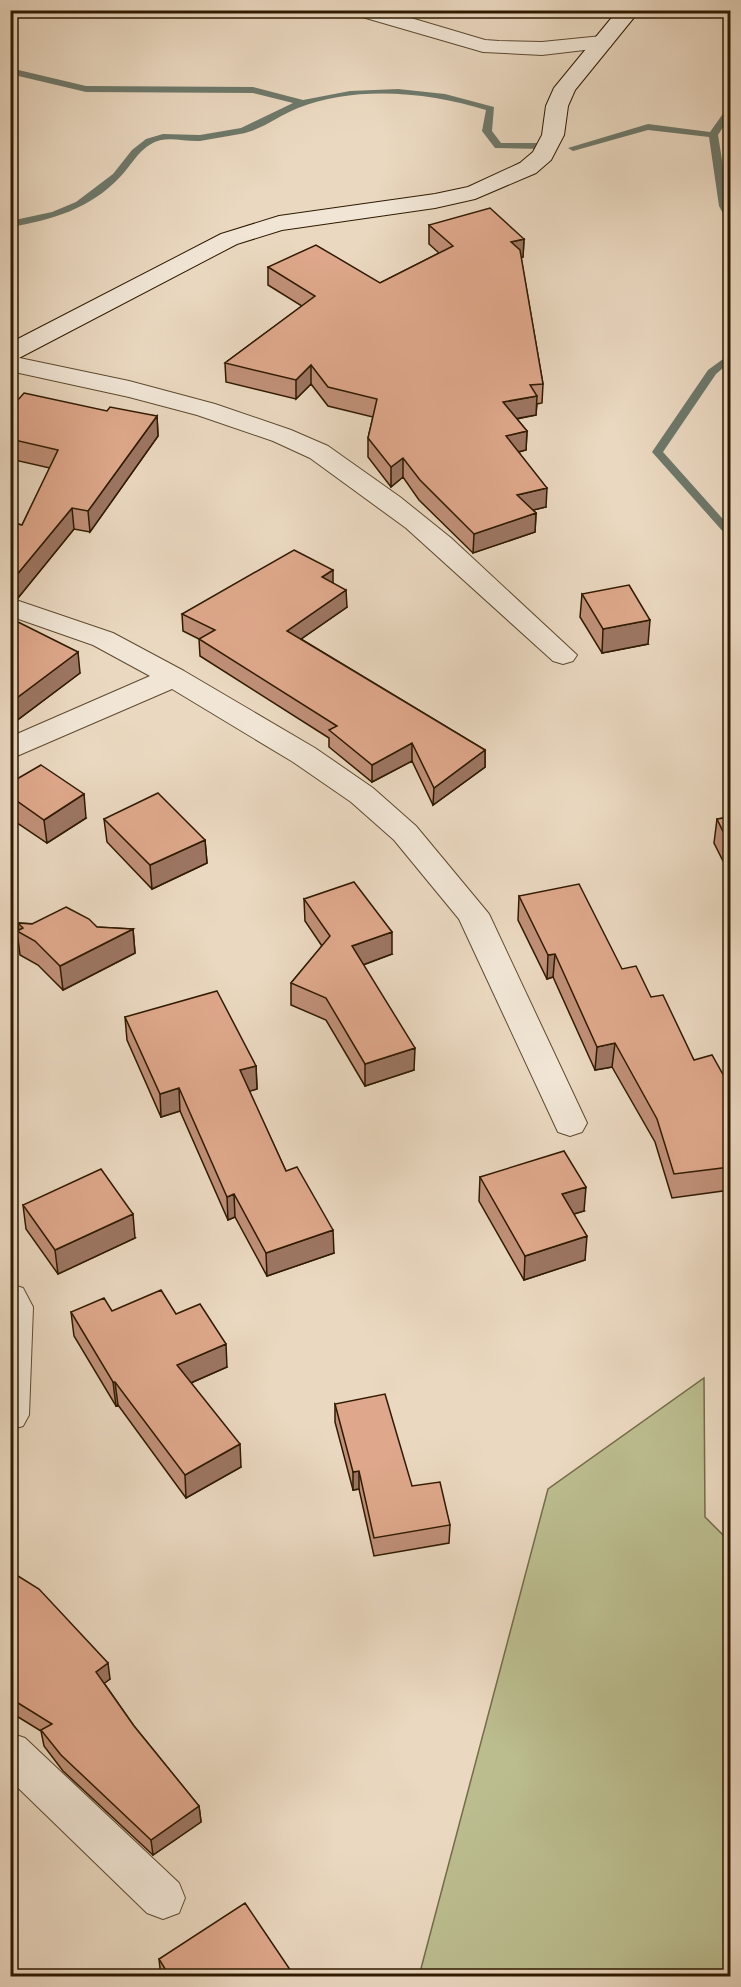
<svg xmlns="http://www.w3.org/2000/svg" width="741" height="1987" viewBox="0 0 741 1987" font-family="'IM FELL Double Pica',serif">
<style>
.green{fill:#bbbd8f;stroke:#756c48;stroke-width:1.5}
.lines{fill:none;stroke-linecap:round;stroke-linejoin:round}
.stream{fill:#6e796b;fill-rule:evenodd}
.street-casing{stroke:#5e4a30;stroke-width:2}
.secondary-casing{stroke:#2f1a00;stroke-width:2}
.street{fill:#f1e6d6;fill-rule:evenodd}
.secondary{fill:#f1e6d6;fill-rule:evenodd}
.wall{fill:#c09078;stroke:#2f1a00;stroke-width:1.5}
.shaded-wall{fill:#9c7662;stroke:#2f1a00;stroke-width:1.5}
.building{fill:#dfa88c;stroke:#2f1a00;stroke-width:1.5}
</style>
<rect width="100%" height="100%" fill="#ead8c0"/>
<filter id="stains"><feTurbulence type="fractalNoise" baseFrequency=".00333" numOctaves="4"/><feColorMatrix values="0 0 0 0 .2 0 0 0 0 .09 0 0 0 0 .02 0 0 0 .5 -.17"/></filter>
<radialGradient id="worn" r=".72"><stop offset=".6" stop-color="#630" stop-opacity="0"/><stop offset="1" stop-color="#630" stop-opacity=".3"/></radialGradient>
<!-- green -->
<path class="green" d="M704 1378 705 1517 730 1542V1976H419L548 1489Z"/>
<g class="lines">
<!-- stream -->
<path class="stream" d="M10 68 86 86 253 87 303 100 350 91 398 89 445 94 494 107 492 131 501 143H542L547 146 542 149 495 148 482 131 486 110C429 92 355 85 298 108 278 116 262 130 240 134 227 136 213 139 200 141 184 142 165 135 151 144 137 152 131 166 120 177 90 209 52 220 10 227V221L52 212 76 202 113 174 132 150 146 139 163 134 200 135 241 128 293 103 253 93 86 92 10 74Z
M730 107V116L718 135 730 210V222L727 221 719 206 709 137 648 130 573 151 568 148 648 124 710 132 727 108Z
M730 354V362L716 374 663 452 730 527V536L726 535 652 452 708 370Z"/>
<defs>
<path id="street" d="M349 10H384L485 40 499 41 542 42 602 36 610 37 613 42 610 47 542 55 483 52 352 14Z
M10 356 129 381 215 404 291 430 328 446 400 497 451 538 577 655 573 661 563 664 553 661 406 528 310 458 273 441 197 415 129 397 10 371Z
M10 598 113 633 184 671 315 748 373 788 416 826 489 914 587 1123 582 1132 570 1136 558 1132 459 919 394 840 351 802 293 762 172 689 10 759V737L150 676 93 645 10 616Z
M10 1284 23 1288 33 1307 29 1415 23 1426 10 1430Z
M10 1733 25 1738 179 1883 185 1898 179 1913 163 1919 147 1913 10 1780Z"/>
<path id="secondary" d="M618 10H640L575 90 568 106 564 135 551 160 536 173 475 199 435 208 282 230 237 244 19 358 10 360V343L221 234 279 216 435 194 468 187 520 163 533 152 542 135 546 106 554 88Z"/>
</defs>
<!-- street casing -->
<use href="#street" class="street-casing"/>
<!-- secondary casing -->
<use href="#secondary" class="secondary-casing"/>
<!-- street -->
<use href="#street" class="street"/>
<!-- secondary -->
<use href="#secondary" class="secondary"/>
</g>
<!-- wall -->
<path class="wall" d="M429 225 524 239 523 257 521 258 543 384 542 403 537 404 536 415 517 419 527 431 526 450 519 452 546 507 533 510 536 513 535 532 473 553 419 500 403 477 391 487 368 457V438L373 417 328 406 311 384 296 399 226 382 225 363 302 306 268 285V267L380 283 439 253 429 244Z
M10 409 107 411 157 416 158 436 90 532 74 529 18 598 10 597V522L22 525 50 468 10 459Z
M333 583 347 607 301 639 485 750V767L433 805 412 761 372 782 329 747V738L200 656 199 639 183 631 182 614Z
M582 594 648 644 602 653 580 617Z
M10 618 80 673 12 724 10 723Z
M10 783 86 818 47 843 10 818Z
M730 817V875L714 843 717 819Z
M104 819 205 840 207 863 152 889 107 842Z
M519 896 622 969 651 997 694 1060 730 1087V1190L672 1198 655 1142 612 1067 595 1070 553 977 547 979 518 920Z
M304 899 392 954 363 965 414 1070 365 1086 326 1020 291 1005V983L322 946 305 921Z
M18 923 133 929 135 953 63 990 38 965 20 955 17 931H19Z
M125 1017 256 1066 257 1089 249 1091 286 1171 334 1253 267 1276 235 1217 228 1220 180 1111 161 1117 127 1040Z
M480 1177 584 1211 574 1214 585 1260 524 1280 479 1201Z
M23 1205 135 1238 58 1274 26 1229Z
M112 1311 176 1314 227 1367 191 1383 241 1467 186 1498 118 1405 116 1406 74 1336 71 1312Z
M335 1404 412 1486 450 1525 449 1543 374 1556 359 1489 353 1490 335 1422Z
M10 1571 110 1679 104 1683 134 1726 199 1806 201 1822 153 1855 63 1771 44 1746 41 1731 10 1712Z
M159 1959 295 1977H161Z"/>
<!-- shaded-wall -->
<path class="shaded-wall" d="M524 239 523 257 510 261 511 242Z
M311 365V384L296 399V380Z
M537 396 536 415 502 421 503 402Z
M157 416 158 436 90 532 88 511Z
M527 431 526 450 505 455 506 436Z
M403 458V477L391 487V467Z
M547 488 546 507 516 514 517 495Z
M72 508 74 529 18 598 15 577Z
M536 513 535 532 473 553 474 534Z
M333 570V587L322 577Z
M346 590 347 607 288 648 287 631Z
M650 620 648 644 602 653 603 629Z
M78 652 80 673 12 724 10 703Z
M412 743V761L372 782V765Z
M485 750V767L433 805 434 788Z
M84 794 86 818 47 843 44 820Z
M205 840 207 863 152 889 150 865Z
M133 929 135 953 63 990 60 966Z
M392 932V954L352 969V946Z
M555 954 553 977 547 979 548 955Z
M615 1043 612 1067 595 1070 597 1047Z
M415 1048 414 1070 365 1086V1064Z
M256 1066 257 1089 241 1094 240 1070Z
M179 1088 180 1111 161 1117 160 1094Z
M586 1187 584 1211 560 1218 562 1194Z
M234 1194 235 1217 228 1220 227 1197Z
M133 1214 135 1238 58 1274 55 1250Z
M333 1230 334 1253 267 1276 266 1253Z
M587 1236 585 1260 524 1280 525 1256Z
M226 1344 227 1367 179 1388 177 1365Z
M113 1382H115L118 1405 116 1406Z
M240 1444 241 1467 186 1498 185 1475Z
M359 1471V1489L353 1490V1472Z
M108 1663 110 1679 98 1688 96 1672Z
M199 1806 201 1822 153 1855 151 1840Z"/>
<!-- building -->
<path class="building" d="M490 208 524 239 511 242 520 250 543 384 530 385 537 396 503 402 527 431 506 436 547 488 517 495 536 513 474 534 420 480 403 458 391 467 368 438 377 399 328 387 311 365 296 380 225 363 315 296 268 267 316 245 380 283 453 246 429 225Z
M24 393 107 411 110 407 157 416 88 511 72 508 15 577 10 576V522L22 525 58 450 10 439V409Z
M294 550 333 570 322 577 346 590 287 631 485 750 434 788 412 743 372 765 329 730 337 726 199 639 215 630 182 614Z
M629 585 650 620 603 629 582 594Z
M10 618 78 652 10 703Z
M41 765 84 794 44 820 10 796V783Z
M158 793 205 840 150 865 104 819Z
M730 817V846L717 819Z
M354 882 392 932 352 946 415 1048 365 1064 326 998 291 983 330 936 304 899Z
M579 884 622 969 636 966 651 997 663 995 694 1060 712 1055 730 1087V1167L674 1174 657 1119 615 1043 597 1047 555 954 548 955 519 896Z
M66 907 89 919 97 927 133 929 60 966 35 941 17 931 23 928 18 923 32 924Z
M217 991 256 1066 240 1070 286 1171 297 1167 333 1230 266 1253 234 1194 227 1197 179 1088 160 1094 125 1017Z
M564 1151 586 1187 562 1194 587 1236 525 1256 480 1177Z
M101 1169 133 1214 55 1250 23 1205Z
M161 1290 176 1314 200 1304 226 1344 177 1365 240 1444 185 1475 115 1382H113L71 1312 104 1298 112 1311Z
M385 1394 412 1486 440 1482 450 1525 374 1538 359 1471 353 1472 335 1404Z
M10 1571 39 1589 108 1663 96 1672 134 1726 199 1806 151 1840 61 1755 41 1730 52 1724 10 1698Z
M245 1903 295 1977H170L159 1959Z"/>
<!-- margin -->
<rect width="741" height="1987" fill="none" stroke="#ead8c0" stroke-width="36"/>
<rect x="12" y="12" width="717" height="1963" fill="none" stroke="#2f1a00" stroke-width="3"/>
<rect x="18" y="18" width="705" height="1951" fill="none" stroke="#2f1a00" stroke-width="1.5"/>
<rect width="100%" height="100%" filter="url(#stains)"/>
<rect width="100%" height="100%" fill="url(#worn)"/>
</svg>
